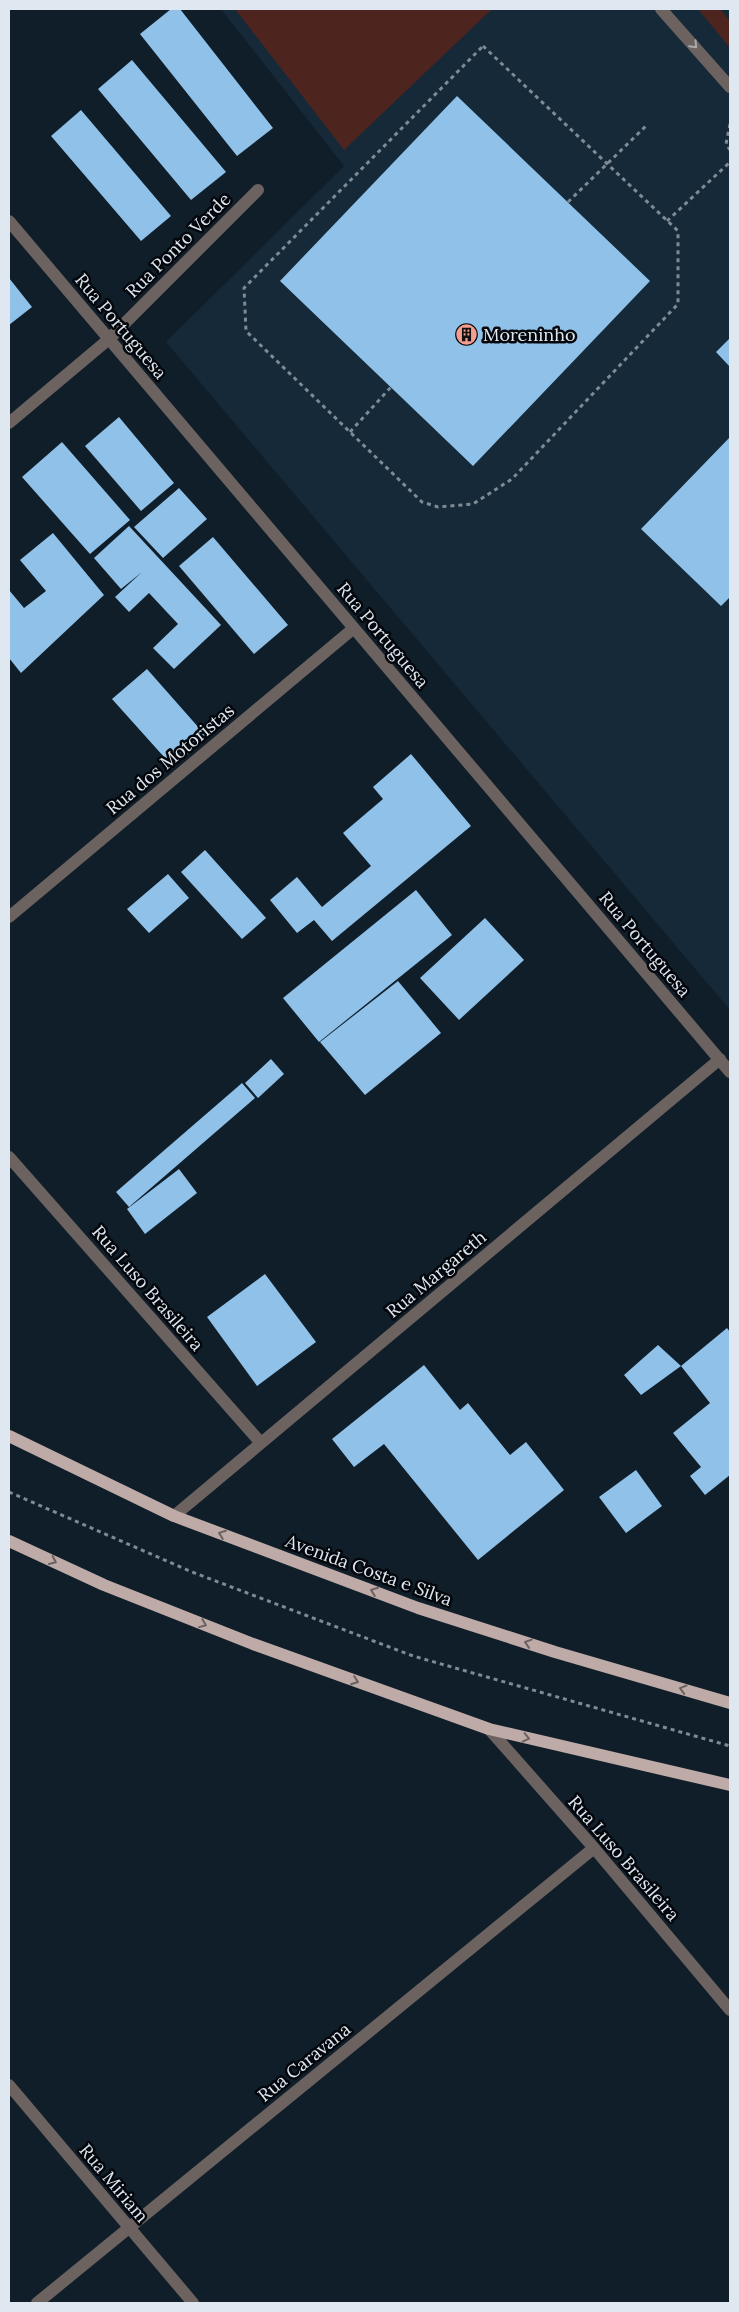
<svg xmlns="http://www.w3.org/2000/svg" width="739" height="2312" viewBox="0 0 739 2312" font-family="Lora,serif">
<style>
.built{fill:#152938}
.green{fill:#4d241e}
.building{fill:#8fc1e9}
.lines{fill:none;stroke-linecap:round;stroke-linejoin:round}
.path{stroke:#7f8b94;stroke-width:3;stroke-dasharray:4 4;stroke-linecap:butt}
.street{stroke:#6c6260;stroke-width:12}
.primary{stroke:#beaaa6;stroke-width:12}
.oneway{stroke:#abacaf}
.oneway2{stroke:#6a6161}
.labels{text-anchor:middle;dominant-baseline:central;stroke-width:5;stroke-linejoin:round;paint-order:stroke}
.street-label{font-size:18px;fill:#dfe8f0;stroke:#03070c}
.poi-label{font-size:18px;fill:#dfe8f0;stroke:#03070c;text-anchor:start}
</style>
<rect width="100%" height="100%" fill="#101e29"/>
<!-- built -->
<path class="built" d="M221 9H730V1010L166 342 344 166Z"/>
<!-- green -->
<path class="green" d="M235 9H492L344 150Z
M698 9H720L730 21V48Z"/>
<!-- building -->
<path class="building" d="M171 9H180L273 128 237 156 140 34Z
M132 60 226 172 191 200 98 89Z
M457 96 650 281 473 466 280 281Z
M81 110 171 216 141 241 51 136Z
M9 278 32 307 9 325Z
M730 338V367L716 352Z
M119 417 174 483 141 511 85 446Z
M730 437V597L721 606 641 529Z
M62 442 130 520 90 554 22 477Z
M179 488 207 519 163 558 134 527Z
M129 526 221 625 174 669 153 648 178 624 149 593 129 612 115 597 142 572 121 589 94 558Z
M53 533 104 595 21 673 9 658V590L24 608 46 591 20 560Z
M213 537 288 625 254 654 179 566Z
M147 669 207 737 173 767 112 699Z
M411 754 471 826 332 941 314 920 297 933 270 900 297 877 322 907 371 866 343 833 383 799 373 787Z
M205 850 266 918 242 939 181 872Z
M168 874 189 898 149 933 127 909Z
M416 890 452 935 319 1042 283 998Z
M485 918 524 960 459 1020 420 978Z
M398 981 441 1033 365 1095 320 1042Z
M271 1059 284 1074 258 1098 245 1083Z
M242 1083 255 1098 129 1207 116 1192Z
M179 1169 197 1193 145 1234 127 1209Z
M265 1274 316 1342 257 1386 207 1317Z
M727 1328 730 1332V1475L705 1495 690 1476 701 1467 673 1433 710 1403 681 1366Z
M658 1345 681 1366 641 1395 624 1375Z
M424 1365 460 1410 468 1403 510 1455 526 1442 564 1490 478 1560 384 1444 354 1467 332 1439Z
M636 1470 662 1506 626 1533 599 1497Z"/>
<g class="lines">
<!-- path -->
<path class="path" d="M483 46 678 231V304L512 479 473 504 438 507 422 502 246 331 244 288Z
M730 124 726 144 730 150
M568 202 648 124
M667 221 730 162
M350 432 391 387
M9 1492 192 1572 413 1656 730 1746"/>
<!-- street -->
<path class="street" d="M661 9 730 87
M9 221 730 1072
M9 423 109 339 258 190
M9 917 354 628
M9 1157 261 1443
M174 1516 720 1059
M489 1729 594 1848 730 2010
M9 2085 193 2303
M37 2303 594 1848"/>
<!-- primary -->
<path class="primary" d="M9 1436 174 1516 418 1608 555 1652 730 1703
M9 1541 104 1585 253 1644 489 1729 730 1785"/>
</g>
<!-- one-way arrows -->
<defs><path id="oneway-chevron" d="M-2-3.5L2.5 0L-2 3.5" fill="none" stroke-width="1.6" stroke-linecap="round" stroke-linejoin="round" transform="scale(1.25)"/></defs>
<use class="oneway" href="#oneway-chevron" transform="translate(694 45) rotate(47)"/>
<g class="oneway2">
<use href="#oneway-chevron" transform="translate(222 1534) rotate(-159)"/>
<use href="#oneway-chevron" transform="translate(53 1561) rotate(25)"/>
<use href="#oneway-chevron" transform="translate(374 1591) rotate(-159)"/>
<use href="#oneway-chevron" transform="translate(203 1624) rotate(22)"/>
<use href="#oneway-chevron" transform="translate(528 1643) rotate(-162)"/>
<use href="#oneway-chevron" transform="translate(355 1681) rotate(20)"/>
<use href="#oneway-chevron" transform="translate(683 1689) rotate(-164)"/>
<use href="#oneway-chevron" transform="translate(526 1738) rotate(13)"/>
</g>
<!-- icons -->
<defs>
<symbol id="building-disc" viewBox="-11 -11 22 22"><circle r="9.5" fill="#f59d8e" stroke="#03070c"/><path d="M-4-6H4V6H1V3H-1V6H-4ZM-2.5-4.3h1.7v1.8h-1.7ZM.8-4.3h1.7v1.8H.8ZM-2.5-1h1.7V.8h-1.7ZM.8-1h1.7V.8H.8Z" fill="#111"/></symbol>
</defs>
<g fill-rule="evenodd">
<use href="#building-disc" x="454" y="322" width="25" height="25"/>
</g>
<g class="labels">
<!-- street labels -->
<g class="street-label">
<text transform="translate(178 245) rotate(-45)">Rua Ponto Verde</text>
<text transform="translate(121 326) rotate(50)">Rua Portuguesa</text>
<text transform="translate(383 635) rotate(50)">Rua Portuguesa</text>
<text transform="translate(170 759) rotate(-40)">Rua dos Motoristas</text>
<text transform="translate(645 944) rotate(50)">Rua Portuguesa</text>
<text transform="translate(436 1274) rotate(-40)">Rua Margareth</text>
<text transform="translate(148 1288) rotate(49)">Rua Luso Brasileira</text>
<text transform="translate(369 1570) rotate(20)">Avenida Costa e Silva</text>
<text transform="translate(624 1858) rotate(49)">Rua Luso Brasileira</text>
<text transform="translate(304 2062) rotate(-39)">Rua Caravana</text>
<text transform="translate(114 2183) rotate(50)">Rua Miriam</text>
</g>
<!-- poi labels -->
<g class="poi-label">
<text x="483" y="334">Moreninho</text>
</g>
</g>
<!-- border -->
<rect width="739" height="2312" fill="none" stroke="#dfe8f0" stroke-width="20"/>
</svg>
